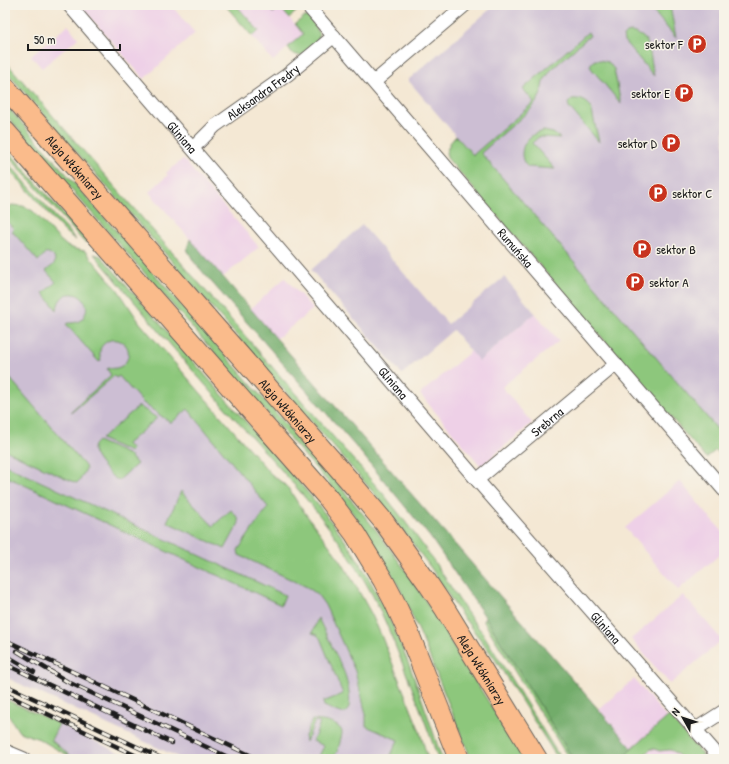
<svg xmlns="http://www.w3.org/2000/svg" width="729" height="764" viewBox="0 0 729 764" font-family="'Patrick Hand',sans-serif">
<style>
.built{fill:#eed0e7}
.industrial{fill:#ccbed3}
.green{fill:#8dc77b;stroke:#54724c}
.forest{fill:#72ac6b;stroke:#476444}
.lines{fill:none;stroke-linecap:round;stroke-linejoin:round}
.minor-casing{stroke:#68635c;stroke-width:15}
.primary-casing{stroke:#68635c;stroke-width:22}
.minor{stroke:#fff;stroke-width:13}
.primary{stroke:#fabb8b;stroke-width:20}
.rail-casing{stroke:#1c1c1c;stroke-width:4.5}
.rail{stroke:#f7f3e8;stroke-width:3;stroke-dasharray:9;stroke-linecap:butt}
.labels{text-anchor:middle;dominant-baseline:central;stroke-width:3;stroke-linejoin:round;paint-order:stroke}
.poi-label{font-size:13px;fill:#1c1c1c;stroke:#f7f3e8;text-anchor:end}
.street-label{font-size:13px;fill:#1c1c1c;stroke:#f7f3e8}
</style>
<rect width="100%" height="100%" fill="#f7f3e8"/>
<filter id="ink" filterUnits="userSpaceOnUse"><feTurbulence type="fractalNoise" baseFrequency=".025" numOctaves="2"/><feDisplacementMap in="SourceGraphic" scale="8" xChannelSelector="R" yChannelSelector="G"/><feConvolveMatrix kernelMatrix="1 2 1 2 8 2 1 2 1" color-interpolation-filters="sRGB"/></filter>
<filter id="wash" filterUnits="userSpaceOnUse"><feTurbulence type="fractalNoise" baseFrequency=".012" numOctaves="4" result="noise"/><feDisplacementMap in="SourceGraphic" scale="16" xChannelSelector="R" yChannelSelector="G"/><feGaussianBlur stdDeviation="0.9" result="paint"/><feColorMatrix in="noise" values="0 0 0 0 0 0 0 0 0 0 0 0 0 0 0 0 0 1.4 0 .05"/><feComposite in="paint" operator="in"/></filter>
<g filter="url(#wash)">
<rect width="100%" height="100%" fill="#f4e8d4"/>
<!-- built -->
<path class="built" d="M80 5H171L195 33 144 79Z
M225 5H278L303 34 273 61Z
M68 25 78 38 42 68 31 56Z
M183 159 259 247 223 277 149 192 168 175 166 173Z
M285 278 313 309 276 339 250 309Z
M535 313 559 341 502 387 532 423 481 466 420 394 471 351 479 361Z
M680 481 706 513 724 533V551L678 590 625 528Z
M683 595 722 640 670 684 631 639Z
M634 679 666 717 669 716 706 759H618L631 747 599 709Z"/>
<!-- industrial -->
<path class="industrial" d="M495 5H724V448L408 80Z
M27 211 329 577 405 743 398 759H182L5 677V212Z
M362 225 448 324 504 277 535 313 479 361 453 330 402 374 311 270Z
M59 724 132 759H74L51 740Z"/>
<!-- green -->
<path class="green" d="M225 5H236L259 31 252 36Z
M266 5H298V10L289 18 280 7 273 13Z
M648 5H670L676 38Z
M304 17H309C326 38 319 41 301 56L293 54 288 47 303 34 295 24Z
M588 32 590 36 588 37 551 70 543 82 541 93 538 100 531 109 481 153 724 437V459L716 450 706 458 448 159 446 153 450 143 456 136 473 155 534 102 523 89Z
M631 32C636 33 641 35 645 39 650 44 652 68 654 76L624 41 623 36 627 33Z
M599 60 608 62 614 69 621 104 591 68 590 66 592 62 595 60Z
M5 61 385 496C404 520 424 545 441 572 455 592 466 614 482 632L561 759H558L493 656 460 613 431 568 380 500 5 70Z
M572 99C580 98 587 101 591 107L599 142 569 107 568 103Z
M5 104 340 486 376 530 406 571 420 592 524 759H471L422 638 401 591 384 560 370 537 348 507 326 480 5 114Z
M544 131 553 133 560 138 539 137 532 143 555 169 528 167C519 160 521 145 529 138 533 134 538 132 544 131Z
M5 147 88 242H84L5 152Z
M5 159 76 240 66 233 61 228 5 164Z
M12 205 23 206 33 211 60 240 67 246 75 249 85 251 118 290 140 323 271 474 284 484 289 489 299 505 341 561 356 586 372 615 381 635 419 729 428 759H389L398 740 366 726V714L355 671 325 605 317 594 307 587 239 555 238 550 268 507 188 409 171 423 143 403 119 376 116 378 114 376 72 412 71 411 111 375 107 369 109 368C130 372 136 344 117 340 113 339 108 340 105 343 99 347 99 354 101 360L99 362 66 324 68 323C75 323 81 322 84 316 96 296 60 281 57 310L43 293 56 282 46 271C51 266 57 265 54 257 46 248 44 256 38 261L12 231 14 229 5 220V208Z
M94 254 101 256 310 495C333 523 355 552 372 584 402 639 423 700 442 759H438C427 725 414 693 401 660 391 635 381 610 368 587 331 521 279 468 229 412 202 381 174 350 148 318 130 297 112 275 94 254Z
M5 376H8L85 466 86 469 79 482 76 483 5 450Z
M139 406 157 418 127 444 132 450 130 452 101 439Z
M98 441 129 455 137 464 119 480C117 479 115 479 113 477 108 473 92 456 93 449 93 445 96 443 98 441Z
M5 465 285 595 281 605 5 476Z
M181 491 213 526 231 510 238 518 239 523 225 549 167 522Z
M318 618C327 636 336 654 344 672 347 679 355 710 344 713 339 714 329 708 324 706L323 702 343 694 320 638 317 635 312 633Z
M486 618 573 759H569L483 620Z
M5 699 59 724 51 740 74 759 39 739 19 732 5 710Z
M669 716 706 759H683L673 751 670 750 659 751 655 749H651L640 759H623L632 748Z
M312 720C320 720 342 723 342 733 342 736 340 740 340 742 337 756 333 762 319 756L324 746 313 741 320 723 315 721 306 742 305 736Z"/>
<!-- forest -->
<path class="forest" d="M190 239 632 748 623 759H573L486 618 430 537 362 454 194 262 187 249Z"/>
</g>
<g filter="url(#ink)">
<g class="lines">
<defs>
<g id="minor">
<path id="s1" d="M69 5 477 480 721 759"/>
<path id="s2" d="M307 5 724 490"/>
<path d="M374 82 465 5"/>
<path id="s3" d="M193 148 215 126 287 75 334 36"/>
<path id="s4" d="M477 480 616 364"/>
<path d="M696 729 724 711"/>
<path d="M5 751 24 759"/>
</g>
<g id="primary">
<path id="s5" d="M5 87 348 479 384 522 427 582 445 609 537 759"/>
<path d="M5 131 328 498 355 534 383 580 394 601 409 634 459 759"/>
</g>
</defs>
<!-- minor casing -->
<use href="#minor" class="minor-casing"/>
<!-- primary casing -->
<use href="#primary" class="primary-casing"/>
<!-- minor -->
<use href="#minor" class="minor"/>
<!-- primary -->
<use href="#primary" class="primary"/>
<defs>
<path id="rail" d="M5 640 258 759
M17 651 68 682 232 759
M5 655 34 672
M5 664 172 743
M5 685 163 759
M5 694 143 759"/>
</defs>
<!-- rail casing -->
<use href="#rail" class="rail-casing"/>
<!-- rail -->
<use href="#rail" class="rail"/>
</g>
</g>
<!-- icons -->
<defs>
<symbol id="parking-disc" viewBox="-11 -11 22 22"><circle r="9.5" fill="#c8321e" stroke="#f7f3e8"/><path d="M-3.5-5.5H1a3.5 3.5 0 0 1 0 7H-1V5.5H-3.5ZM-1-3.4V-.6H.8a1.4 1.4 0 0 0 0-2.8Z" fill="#fff"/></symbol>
</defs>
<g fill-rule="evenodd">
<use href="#parking-disc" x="686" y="33" width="22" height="22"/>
<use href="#parking-disc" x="673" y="82" width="22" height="22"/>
<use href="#parking-disc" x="660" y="132" width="22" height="22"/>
<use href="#parking-disc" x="647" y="182" width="22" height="22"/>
<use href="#parking-disc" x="631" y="238" width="22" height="22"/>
<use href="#parking-disc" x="624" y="271" width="22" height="22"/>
</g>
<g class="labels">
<!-- poi labels -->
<g class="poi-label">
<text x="683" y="44">sektor F</text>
<text x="670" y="93">sektor E</text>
<text x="657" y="143">sektor D</text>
<text x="672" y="193" text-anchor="start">sektor C</text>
<text x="656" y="249" text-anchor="start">sektor B</text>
<text x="649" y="282" text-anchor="start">sektor A</text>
</g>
<!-- street labels -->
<g class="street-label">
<text stroke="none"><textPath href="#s3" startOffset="90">Aleksandra Fredry</textPath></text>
<text stroke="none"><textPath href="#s1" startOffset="174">Gliniana</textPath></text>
<text stroke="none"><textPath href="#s5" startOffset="106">Aleja Włókniarzy</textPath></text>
<text stroke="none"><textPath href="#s2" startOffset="320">Rumuńska</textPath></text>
<text stroke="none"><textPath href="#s1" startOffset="498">Gliniana</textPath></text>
<text stroke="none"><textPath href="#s5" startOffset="430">Aleja Włókniarzy</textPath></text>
<text stroke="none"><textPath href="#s4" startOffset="91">Srebrna</textPath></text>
<text stroke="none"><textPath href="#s1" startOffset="822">Gliniana</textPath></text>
<text stroke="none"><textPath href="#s5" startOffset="754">Aleja Włókniarzy</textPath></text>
</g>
</g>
<!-- margin -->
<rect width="729" height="764" fill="none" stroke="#f7f3e8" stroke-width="20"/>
<!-- north arrow -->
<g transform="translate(683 718) rotate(309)" stroke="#f7f3e8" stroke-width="3" paint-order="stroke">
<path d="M0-3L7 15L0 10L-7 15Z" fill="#1c1c1c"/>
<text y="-6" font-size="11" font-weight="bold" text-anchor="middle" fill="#1c1c1c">N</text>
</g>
<!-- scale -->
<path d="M28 44v6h92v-6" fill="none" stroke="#1c1c1c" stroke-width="2"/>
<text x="34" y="44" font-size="12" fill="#1c1c1c" stroke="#f7f3e8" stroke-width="3" paint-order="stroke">50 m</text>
</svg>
